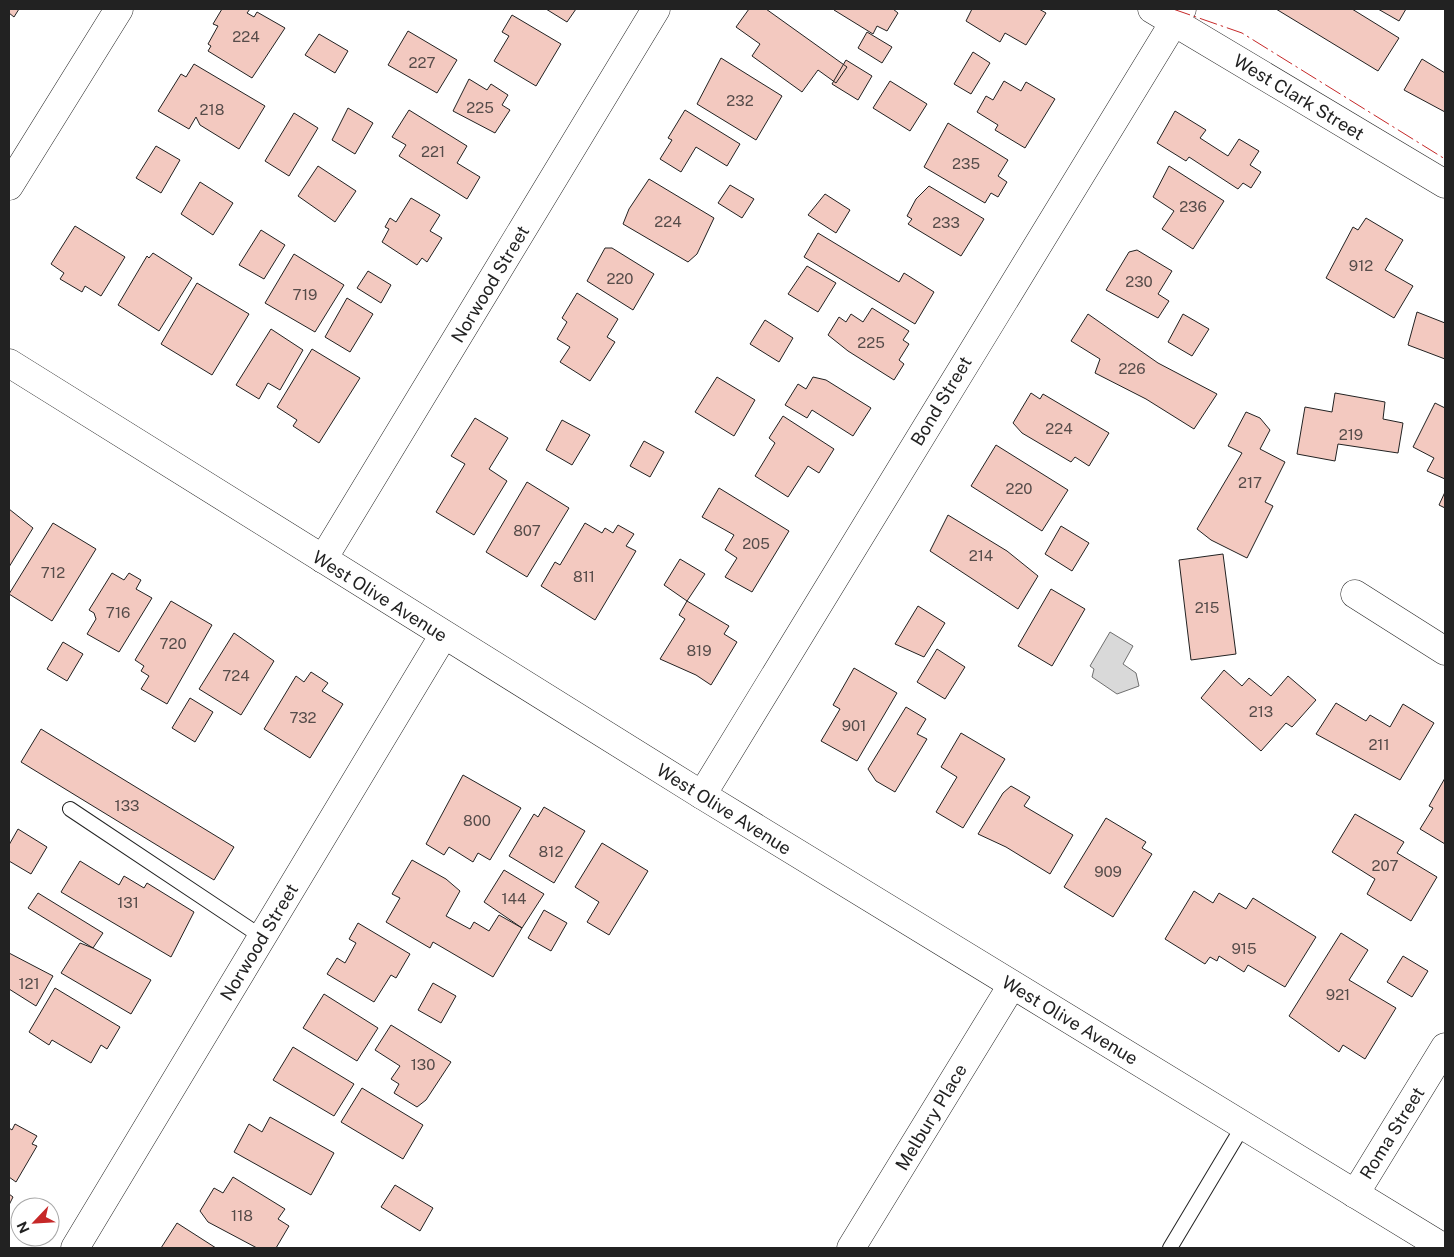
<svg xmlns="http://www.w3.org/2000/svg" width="1454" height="1257" viewBox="0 0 1454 1257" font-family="'Public Sans',sans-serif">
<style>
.water{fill:#d9d9d9;stroke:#6f6f6f}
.building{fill:#f3c9c0;stroke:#222}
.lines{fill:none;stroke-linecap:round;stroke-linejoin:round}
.lane-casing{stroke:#222;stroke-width:16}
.street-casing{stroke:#222;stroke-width:29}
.secondary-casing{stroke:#222;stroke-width:29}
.lane{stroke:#fff;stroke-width:14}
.street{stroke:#fff;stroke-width:28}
.secondary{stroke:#fff;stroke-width:28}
.power{stroke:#c62828;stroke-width:1;stroke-dasharray:18 4 2.5 4;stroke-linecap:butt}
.labels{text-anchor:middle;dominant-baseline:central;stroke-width:4;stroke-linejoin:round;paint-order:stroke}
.number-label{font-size:15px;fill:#564c4a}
.street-label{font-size:18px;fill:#222;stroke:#fff}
</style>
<rect width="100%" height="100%" fill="#fff"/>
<!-- water -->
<path class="water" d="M1110 632 1133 646 1123 664 1136 673 1139 686 1117 694 1092 677 1094 669 1090 666Z"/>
<!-- building -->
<path class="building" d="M9 9H19L14 17 9 13Z
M222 9H250L247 13 254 17 257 12 285 28 252 78 208 51 211 46 208 44 218 26 213 24Z
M546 9H576L567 22Z
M749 9H766L847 67 836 83 818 70 802 92 752 56 760 44 736 27Z
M835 9H893L898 13 887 31 877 26 873 34 834 10Z
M972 9H1039L1046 13 1026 45 1005 33 1000 42 966 21Z
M1276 9H1352L1399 38 1378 71Z
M1378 9H1406L1399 21Z
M512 15 561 44 536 86 494 61 509 36 502 32Z
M408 31 457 60 437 93 388 65Z
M867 32 892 47 882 63 858 48Z
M319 34 348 51 335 73 305 55Z
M973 52 990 63 971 94 954 84Z
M721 58 782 96 756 140 697 104Z
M1422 59 1445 73V112L1404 90Z
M846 60 872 76 858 100 832 84Z
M194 64 265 106 239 149 200 125 196 117 189 129 158 111 181 74 186 77Z
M469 79 487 90 491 84 508 95 502 105 510 110 495 133 453 111Z
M890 81 927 104 910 131 873 108Z
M1004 81 1021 91 1026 82 1055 99 1025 148 995 130 998 125 977 112 986 96 993 100Z
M348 108 373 123 355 154 332 140Z
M409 110 467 146 457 163 480 177 467 199 399 156 406 145 392 137Z
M685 110 740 144 727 166 696 147 681 172 660 159 672 140 668 138Z
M1175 111 1206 130 1200 138 1228 156 1239 139 1259 151 1250 165 1261 172 1251 188 1243 183 1238 189 1189 157 1186 161 1157 143Z
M294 113 318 128 289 176 265 161Z
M948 123 1008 160 998 176 1007 182 998 197 991 193 985 203 924 167Z
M156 146 180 160 161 193 136 178Z
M318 166 356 191 335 222 298 196Z
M1169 166 1224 201 1193 249 1162 229 1174 211 1153 197Z
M649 179 714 218 697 254 688 262 623 224 629 209Z
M200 182 233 203 213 235 181 214Z
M730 185 754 199 742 218 718 203Z
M929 186 984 219 961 256 908 224 912 219 907 216 916 199Z
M825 194 850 210 836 233 808 215Z
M411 198 440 215 430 231 442 238 427 262 422 258 417 265 382 242 389 229 385 227 390 218 396 222Z
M1366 218 1403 240 1385 270 1413 286 1394 318 1326 278 1353 227 1358 230Z
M75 226 125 257 101 296 85 286 82 292 60 279 64 273 51 264Z
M261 230 285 245 264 279 239 265Z
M818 233 899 282 904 273 934 292 915 324 804 257Z
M605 248H612L654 274 633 310 587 281Z
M1137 250 1172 271 1158 294 1169 301 1158 318 1106 290 1129 252Z
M153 253 192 278 159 331 118 305 147 256 149 258Z
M294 254 344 285 315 332 265 303Z
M807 266 836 283 818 312 788 294Z
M368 271 391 285 381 303 357 288Z
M197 283 249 314 212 375 161 344Z
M577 293 618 319 607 337 615 342 590 381 560 362 570 347 557 339 567 322 562 318Z
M347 298 373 314 350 352 325 337Z
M872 308 909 331 903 340 909 344 899 360 904 364 894 380 848 351 828 335 839 317 846 322 851 314 863 322Z
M1417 312 1445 323V359L1408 345Z
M1088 314 1158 363 1217 394 1194 429 1146 399 1095 373 1100 359 1071 341Z
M1183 314 1209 329 1192 356 1168 342Z
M765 320 793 338 779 362 750 344Z
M271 329 303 350 280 390 268 383 259 399 236 385Z
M312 349 360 378 319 443 293 426 297 420 277 407Z
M717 377 755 400 734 436 695 412Z
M813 377 826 380 871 408 853 436 812 410 807 418 785 405 798 384 806 389Z
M1031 393 1040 399 1043 394 1109 433 1089 466 1075 457 1071 462 1022 433 1013 423Z
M1335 393 1385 402 1383 419 1403 423 1398 453 1338 444 1335 461 1297 454 1305 407 1332 412Z
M1435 403 1445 408V479L1427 471 1434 458 1413 447Z
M1246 412 1260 418 1270 430 1260 449 1285 462 1265 502 1273 506 1247 558 1211 540 1197 529 1242 453 1228 446Z
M783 416 834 449 819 473 808 466 788 497 755 476 775 443 769 438Z
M475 418 508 438 489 469 507 481 474 535 436 512 465 464 451 456Z
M562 420 590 435 572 465 546 450Z
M644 441 664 452 650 477 630 466Z
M996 445 1068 490 1042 531 971 486Z
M527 482 569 508 527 577 486 552Z
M719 488 789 531 752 592 725 577 737 558 725 550 734 535 702 517Z
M1445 492V508L1439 505Z
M9 509 33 528 9 567Z
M948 515 1007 551 1038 576 1018 609 930 551Z
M53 523 96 549 52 621 9 594Z
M585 523 602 533 605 528 613 533 618 525 634 534 626 546 636 551 595 620 541 586 555 562 560 565Z
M1061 526 1089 543 1072 571 1045 554Z
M1223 554 1236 654 1191 660 1179 560Z
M680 559 705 574 687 601 664 585Z
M112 573 124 580 129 573 141 580 136 589 152 598 119 652 87 634 96 619 94 613 89 610Z
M1051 589 1085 609 1052 666 1018 646Z
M171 601 212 625 167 704 141 689 149 676 141 671 144 666 135 660Z
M687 601 729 626 724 634 737 642 711 685 696 675 660 659 685 619 679 615Z
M918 606 945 623 924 657 895 644Z
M234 633 274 661 241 715 199 689Z
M63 642 83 654 67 681 47 669Z
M937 649 965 667 945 699 917 682Z
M854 668 897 693 857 761 821 741 840 709 833 705Z
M1224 670 1242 686 1249 678 1271 696 1288 676 1316 700 1292 727 1286 723 1261 751 1201 698Z
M311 672 328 683 322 691 343 704 310 758 264 729 296 676 304 682Z
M190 698 213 712 195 742 172 728Z
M1336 703 1366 721 1370 715 1390 727 1403 704 1434 723 1400 780 1316 734Z
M906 707 926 719 917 734 927 739 895 792 876 781 868 769Z
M41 729 234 847 214 880 21 762Z
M961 733 1005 759 963 828 936 812 957 777 941 767Z
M463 775 521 808 490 860 478 853 473 862 449 847 444 855 426 844Z
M1445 778V844L1420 829 1433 808 1429 806Z
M1011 786 1030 797 1024 806 1073 835 1050 874 1006 847 978 834 1003 793Z
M544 807 585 831 554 883 509 856 534 814 538 817Z
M1355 814 1404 842 1397 853 1437 877 1411 921 1367 894 1375 879 1332 852Z
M1106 818 1146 842 1142 848 1152 854 1113 917 1064 887Z
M18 829 47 847 31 874 9 861V845Z
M602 843 648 871 609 935 587 922 599 902 575 887Z
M412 860 446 879 460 891 446 916 470 929 474 922 489 931 499 915 522 928 493 977 433 942 430 948 386 922 400 898 392 894Z
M80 861 119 885 124 876 144 888 147 883 194 912 171 957 61 892Z
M504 870 544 894 522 928 484 902Z
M1194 891 1213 903 1219 893 1246 909 1253 898 1316 937 1285 987 1248 965 1244 972 1219 956 1217 961 1210 957 1205 964 1165 939Z
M38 893 103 933 93 948 28 908Z
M544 910 567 923 551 951 528 938Z
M358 923 410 954 396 978 391 975 374 1002 327 974 337 958 345 963 356 943 349 939Z
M1341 933 1368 950 1349 980 1396 1008 1365 1059 1343 1045 1339 1052 1289 1016Z
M80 943 93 948 151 980 131 1014 61 973Z
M9 953 53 976 36 1006 9 989Z
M1403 956 1428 971 1412 997 1387 982Z
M433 983 456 996 441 1023 418 1010Z
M55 988 120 1027 107 1049 101 1045 91 1063 52 1040 49 1045 29 1032Z
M324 994 378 1028 357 1061 303 1028Z
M391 1025 451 1062 426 1100 417 1107 394 1093 399 1084 391 1079 400 1066 375 1050Z
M293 1047 354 1084 334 1116 273 1080Z
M362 1088 423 1125 403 1159 341 1122Z
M270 1117 334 1153 311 1195 234 1152 249 1124 262 1132Z
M15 1124 37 1136 32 1144 37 1146 16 1182 9 1177V1128L12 1130Z
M233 1177 285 1209 278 1219 289 1226 276 1248H257L208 1222 200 1211 214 1188 223 1193Z
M395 1185 433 1208 420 1231 381 1207Z
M9 1194 13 1197 9 1205Z
M177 1223 216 1248H161Z"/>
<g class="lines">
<defs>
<path id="lane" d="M70 809 262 937
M1170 1248 1243 1126"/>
<path id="street" d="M1152 9 1445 184
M323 559 656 9
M1355 594 1445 651
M702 795 1182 9
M1355 1194 1445 1047
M75 1248 443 636
M851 1248 1012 985"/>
<path id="secondary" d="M9 186 119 9
M9 363 702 795 1444 1248"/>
</defs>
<!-- lane casing -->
<use href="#lane" class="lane-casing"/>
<!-- street casing -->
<use href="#street" class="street-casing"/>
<!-- secondary casing -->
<use href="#secondary" class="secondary-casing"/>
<!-- lane -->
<use href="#lane" class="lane"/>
<!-- street -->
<use href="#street" class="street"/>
<!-- secondary -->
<use href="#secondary" class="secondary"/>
<!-- power -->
<path class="power" d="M1173 9 1242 33 1445 159"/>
</g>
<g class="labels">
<!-- number labels -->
<g class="number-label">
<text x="246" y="36">224</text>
<text x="422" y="62">227</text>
<text x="740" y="100">232</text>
<text x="480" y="107">225</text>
<text x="212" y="109">218</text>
<text x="433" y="151">221</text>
<text x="966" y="163">235</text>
<text x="1193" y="206">236</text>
<text x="668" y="221">224</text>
<text x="946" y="222">233</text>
<text x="1361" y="265">912</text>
<text x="620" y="278">220</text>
<text x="1139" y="281">230</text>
<text x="305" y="294">719</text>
<text x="871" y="342">225</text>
<text x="1132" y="368">226</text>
<text x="1059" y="428">224</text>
<text x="1351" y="434">219</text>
<text x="1250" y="482">217</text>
<text x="1019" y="488">220</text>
<text x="527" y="530">807</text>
<text x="756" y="543">205</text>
<text x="981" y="555">214</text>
<text x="53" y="572">712</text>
<text x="584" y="576">811</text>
<text x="1207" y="607">215</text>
<text x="118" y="612">716</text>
<text x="173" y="643">720</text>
<text x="699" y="650">819</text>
<text x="236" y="675">724</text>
<text x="1261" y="711">213</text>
<text x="303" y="717">732</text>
<text x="854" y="725">901</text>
<text x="1379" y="744">211</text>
<text x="127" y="805">133</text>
<text x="477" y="820">800</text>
<text x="551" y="851">812</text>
<text x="1385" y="865">207</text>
<text x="1108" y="871">909</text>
<text x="514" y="898">144</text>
<text x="128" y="902">131</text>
<text x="1244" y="948">915</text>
<text x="29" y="983">121</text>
<text x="1338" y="994">921</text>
<text x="423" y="1064">130</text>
<text x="242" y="1215">118</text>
</g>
<!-- street labels -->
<g class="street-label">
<text transform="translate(1299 97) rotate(31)">West Clark Street</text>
<text transform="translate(490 284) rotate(-59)">Norwood Street</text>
<text transform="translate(941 401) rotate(-59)">Bond Street</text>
<text transform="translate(380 596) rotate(32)">West Olive Avenue</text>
<text transform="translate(724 809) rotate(32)">West Olive Avenue</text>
<text transform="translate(259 942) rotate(-59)">Norwood Street</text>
<text transform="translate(1070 1020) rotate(31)">West Olive Avenue</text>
<text transform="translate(931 1117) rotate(-59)">Melbury Place</text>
<text transform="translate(1392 1133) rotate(-58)">Roma Street</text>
</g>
</g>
<!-- border -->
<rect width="1454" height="1257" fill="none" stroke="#222222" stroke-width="20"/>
<!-- north arrow -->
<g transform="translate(35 1222) rotate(245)"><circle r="24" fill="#ffffff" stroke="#a7a7a7"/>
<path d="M0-4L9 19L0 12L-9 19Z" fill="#c62828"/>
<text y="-8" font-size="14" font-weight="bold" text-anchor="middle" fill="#222222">N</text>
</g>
</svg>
